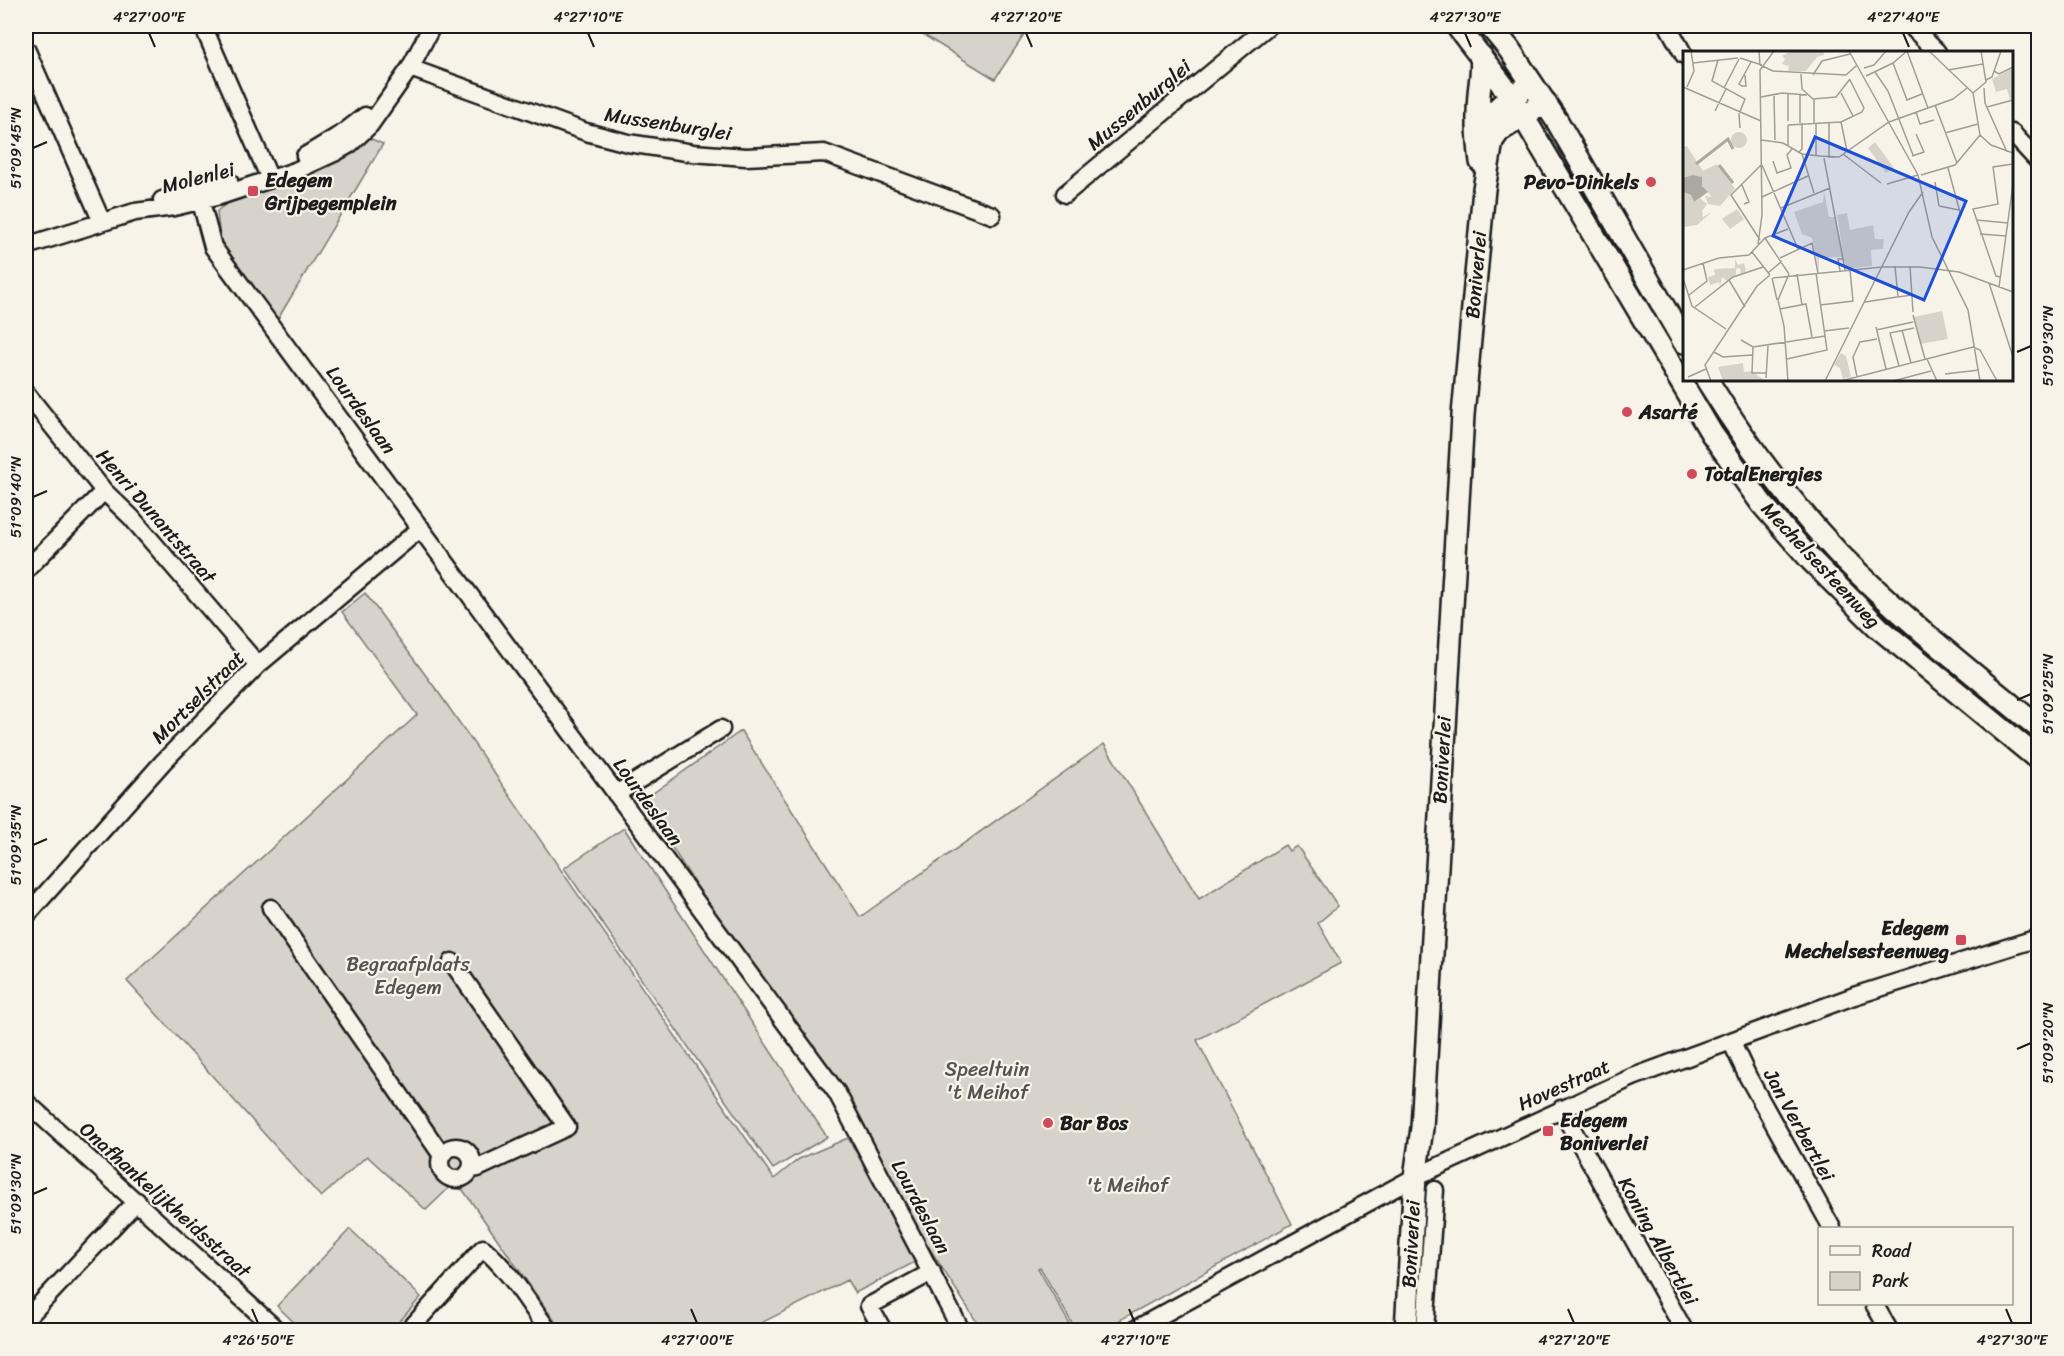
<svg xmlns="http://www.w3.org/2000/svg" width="2064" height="1356" viewBox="0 0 2064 1356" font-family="Sriracha,sans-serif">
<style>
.green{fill:#d7d3cb;stroke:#7a7874;stroke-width:1.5}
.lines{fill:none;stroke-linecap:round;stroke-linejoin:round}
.minor-casing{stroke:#1c1c1c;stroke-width:21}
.major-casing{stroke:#1c1c1c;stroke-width:26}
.minor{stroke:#f7f3e8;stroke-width:16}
.major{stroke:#f7f3e8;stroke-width:21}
.ticks{fill:none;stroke:#1c1c1c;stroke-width:2}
.poi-dot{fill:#d1495b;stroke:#f7f3e8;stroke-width:2}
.labels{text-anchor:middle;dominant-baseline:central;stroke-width:4.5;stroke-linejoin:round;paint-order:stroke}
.street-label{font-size:20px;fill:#1c1c1c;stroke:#f7f3e8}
.poi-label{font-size:20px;font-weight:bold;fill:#1c1c1c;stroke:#f7f3e8;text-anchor:start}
.park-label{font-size:20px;fill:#545351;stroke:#f7f3e8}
.inset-river{fill:none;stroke:#aca9a2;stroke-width:3}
.inset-road{fill:none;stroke:#9f9d96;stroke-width:1.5}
.view{fill:#1d4ed8;fill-opacity:0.15;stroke:#1d4ed8;stroke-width:3}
.inset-edge{fill:none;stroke:#1c1c1c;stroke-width:3}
.neatline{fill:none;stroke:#1c1c1c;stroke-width:2}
.ticks-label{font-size:15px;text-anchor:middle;fill:#1c1c1c}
</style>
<rect width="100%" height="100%" fill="#f7f3e8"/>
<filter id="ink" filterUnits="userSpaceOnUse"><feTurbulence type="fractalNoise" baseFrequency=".0167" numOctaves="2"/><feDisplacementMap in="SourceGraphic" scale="12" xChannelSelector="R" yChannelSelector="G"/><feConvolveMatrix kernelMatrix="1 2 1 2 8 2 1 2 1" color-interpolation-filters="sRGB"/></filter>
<g filter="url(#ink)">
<!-- green -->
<path class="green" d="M909 26H1030L995 79Z
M365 136 383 144 276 322 220 240 217 211 226 204Z
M365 593 441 696 774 1179 799 1159 848 1138 917 1261 855 1293 847 1280 747 1330H561L463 1190 450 1187 426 1210 367 1156 321 1197 127 981 417 715 342 612Z
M741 731 860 917 1104 744 1199 899 1285 845 1289 851 1297 846 1338 906 1318 923 1341 963 1197 1040 1292 1224 1102 1330H1076L1040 1267 1038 1268 1073 1330H982L642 801Z
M624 828 827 1137 773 1169 564 868Z
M350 1229 421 1297 392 1330H302L277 1306Z"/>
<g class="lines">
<defs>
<path id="minor" d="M203 26 270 179
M1668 26 1684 55
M1911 26 1937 52
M26 49 102 222
M410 68 586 132 628 143 693 153 746 157 824 153 992 215
M2012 133 2038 161
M305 156 343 133 365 116
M1065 194 1268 26
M162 200 229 181
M201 202 213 247 837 1093 961 1330
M26 246 135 212 174 207 220 196 295 171 334 153 350 144 370 125 410 68 432 26
M26 393 104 491 131 517 258 665
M26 570 104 491
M616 794 721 729
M271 908 441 1154
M26 916 163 762 258 665 421 528
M452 962 567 1127 478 1168 471 1169
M1731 1041 1748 1077 1832 1228
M26 1102 277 1330
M1561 1109 1684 1330
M440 1163a16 16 0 1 1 32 0a16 16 0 1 1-32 0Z
M1874 1304 1889 1330
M26 1319 137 1201
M409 1330 483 1248C510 1271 528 1302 548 1330
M883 1330 869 1306 932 1272
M1134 1330 1415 1177 1633 1077 1854 996 2038 938
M1425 1330 1435 1190"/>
<path id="major" d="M1457 26 1511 96 1712 434 1762 504 1811 560 1879 628 2038 759
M1490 26 1509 49 1557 121 1684 342
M1479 126 1511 96 1522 90
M1481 162C1478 140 1477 116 1479 94 1480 81 1483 69 1481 56
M1707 380C1745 442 1789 501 1839 554 1901 617 1970 671 2038 727
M1406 1330 1415 1177 1422 1128 1426 1059 1463 415 1484 189 1492 141 1499 131 1545 102"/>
</defs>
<!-- minor casing -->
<use href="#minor" class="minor-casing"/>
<!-- major casing -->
<use href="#major" class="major-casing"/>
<!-- minor -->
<use href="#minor" class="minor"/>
<!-- major -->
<use href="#major" class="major"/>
</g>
</g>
<!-- ticks -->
<path class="ticks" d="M149 33 155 47M588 33 594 47M1026 33 1032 47M1465 33 1471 47M1903 33 1909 47M33 148 47 142M2017 352 2031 346M33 497 47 491M2017 700 2031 694M33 845 47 839M2017 1049 2031 1043M33 1194 47 1188M252 1309 258 1323M691 1309 697 1323M1129 1309 1135 1323M1568 1309 1574 1323M2006 1309 2012 1323"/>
<!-- markers -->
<g class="poi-dot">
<circle cx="1651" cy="182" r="6"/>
<rect x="247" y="185" width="12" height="12" rx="3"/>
<circle cx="1627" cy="412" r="6"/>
<circle cx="1692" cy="474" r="6"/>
<rect x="1955" y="934" width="12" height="12" rx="3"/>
<circle cx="1048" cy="1123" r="6"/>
<rect x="1542" y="1125" width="12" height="12" rx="3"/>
</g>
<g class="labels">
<!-- street labels -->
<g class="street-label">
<text transform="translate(1139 105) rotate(-40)">Mussenburglei</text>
<text transform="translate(668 124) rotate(9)">Mussenburglei</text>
<text transform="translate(198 178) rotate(-14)">Molenlei</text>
<text transform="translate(1476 275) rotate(-85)">Boniverlei</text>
<text transform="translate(361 410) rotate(54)">Lourdeslaan</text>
<text transform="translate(156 516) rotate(49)">Henri Dunantstraat</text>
<text transform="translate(1821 565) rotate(47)">Mechelsesteenweg</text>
<text transform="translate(198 697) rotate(-45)">Mortselstraat</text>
<text transform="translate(1442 760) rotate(-87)">Boniverlei</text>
<text transform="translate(648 802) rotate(54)">Lourdeslaan</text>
<text transform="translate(1564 1085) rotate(-24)">Hovestraat</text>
<text transform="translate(1799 1125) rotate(61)">Jan Verbertlei</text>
<text transform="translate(165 1200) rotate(42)">Onafhankelijkheidsstraat</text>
<text transform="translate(921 1207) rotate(62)">Lourdeslaan</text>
<text transform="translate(1658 1241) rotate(61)">Koning Albertlei</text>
<text transform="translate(1411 1244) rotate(-87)">Boniverlei</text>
</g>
<!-- poi labels -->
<g class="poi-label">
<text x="265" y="180">Edegem<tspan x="265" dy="23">Grijpegemplein</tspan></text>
<text x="1639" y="182" text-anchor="end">Pevo-Dinkels</text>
<text x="1639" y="412">Asarté</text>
<text x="1704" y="474">TotalEnergies</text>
<text x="1949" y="928" text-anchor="end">Edegem<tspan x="1949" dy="23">Mechelsesteenweg</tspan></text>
<text x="1560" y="1120">Edegem<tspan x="1560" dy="23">Boniverlei</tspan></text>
<text x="1060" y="1123">Bar Bos</text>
</g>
<!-- park labels -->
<g class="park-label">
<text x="408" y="964">Begraafplaats<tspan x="408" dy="23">Edegem</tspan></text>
<text x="987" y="1069">Speeltuin<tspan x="987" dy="23">'t Meihof</tspan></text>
<text x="1127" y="1185">'t Meihof</text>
</g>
</g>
<!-- overview -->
<g transform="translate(1683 51)">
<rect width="330" height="330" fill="#f7f3e8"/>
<path d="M108 0H140L141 4 134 6 123 20H105L106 15 99 13 102 8 99 5ZM330 17V46L327 49 324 38 313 41 309 28ZM48 89a8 8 0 1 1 16 0a8 8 0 1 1-16 0ZM192 91 211 117 203 122 185 97ZM4 95 20 120 34 113 52 138 37 155 25 153 22 145 29 146 20 137 17 125 0 127V96ZM141 140 146 166H152L159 195 154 164 164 162 167 179 190 174 192 188H201L200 198 188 199 189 215 164 218 160 206 136 207V221L129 187 119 183 111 161 140 151ZM0 141 8 144 11 151 17 147 24 153 19 160 20 166 29 161 14 174 0 176ZM54 158 61 168 47 178 39 168ZM52 208 55 214 61 212 63 220 58 223 57 217 53 218V224L44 230 39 226 37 235 36 231 27 234 25 226 32 224 31 218 52 217ZM259 260 265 288 237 293 231 266ZM158 302 163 305 168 326 160 328 157 317 151 314ZM60 312 61 321 68 320 83 330H40L35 316Z" fill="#d7d3cb"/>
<path d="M10 124 19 126V135L25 141 11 151 8 144 0 141V127Z" fill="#aca9a2"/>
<path class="inset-river" d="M13 113 45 88 50 98M36 114 50 132"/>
<path class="inset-road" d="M76 0 77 14 90 20 163 24 174 14M166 0 235 124 249 186 285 259 297 330M224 0 245 57M246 0 290 42 297 84M57 7 79 14M35 9 29 30 62 48 56 63 57 77M10 12 55 7M210 12 224 49 239 43M181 17 191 14 203 0M265 19 300 13M311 20 316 23 330 16M192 21 205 40 230 104M118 23 119 38 130 48 153 46 167 28M62 24 63 35H59L56 33 68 11M130 24 139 10 167 3M183 25 210 12 224 0M303 29 309 26 318 0M0 36 78 70M4 36 11 20 8 0M41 37 56 8M301 37 302 52 324 101M105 42V70M158 42 170 65M290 42 303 31 298 0M117 43V72M91 45 92 89M78 46 99 42 124 44M131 48V72M252 54 274 112M304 56 330 49M32 60 43 38M233 61 237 73 251 69M158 71 164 100M133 72V105M146 72V107M105 74 158 71 179 61 181 57 167 29M105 74V94M262 82 295 73M297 84 308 94 330 102M78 89 100 92 119 103 137 105M115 102 119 98V72M119 103 131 142M160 103 198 132M136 105 156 106 206 71 270 48 284 37M229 105 241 101 233 83M141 107 162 219M90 110 94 122 108 117 104 104 109 98M79 114 115 198M265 117 278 165M238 124 272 114 297 84M252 131 256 155M204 133 235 124M59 134 66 151 61 153M79 146 125 125M256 155 276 159M98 157 147 137M293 169 325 172M297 183 323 185M82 187 106 223M77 189 48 144 78 114M75 193 79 164 77 19 91 0M69 201 87 224M97 207 129 192 135 222M212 215 215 246 229 244M227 215 230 261M0 219 36 207 66 204 82 187 105 178M157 220 155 208H161M85 222 99 210M114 223 119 254M317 226 313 225 290 158 315 153 310 116 330 113M0 227 9 255 43 278M89 227 94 249M90 227 199 216H237L276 221 330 241M46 229 62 256M306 232 330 306M316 236 330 133M6 244 24 230 20 212M95 249 101 275 105 330M95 249 106 223M182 251 214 246M137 254 170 250 167 219M12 256 50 226 80 216M97 258 123 253 129 286M230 264 242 308M193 276 203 318M193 279 230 271M219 279 228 312M141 280 166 277M58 289 70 296 142 285M70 296 69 322H84M31 301 40 306 69 304M104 308 144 299 133 222M244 308 254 330M216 315 207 282 231 277M262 323 296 319M5 326 23 318M174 326 170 306 177 291 194 288M83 327 85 295M28 330 22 314 74 235 87 224M142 330 226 161 240 141M158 330 290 296 297 299 314 330M210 330 248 320"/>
<path class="view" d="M132 86 283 150 241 249 90 185Z"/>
<rect width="330" height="330" class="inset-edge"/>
</g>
<!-- margin -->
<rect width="2064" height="1356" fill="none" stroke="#f7f3e8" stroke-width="66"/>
<!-- legend -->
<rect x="1818" y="1227" width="195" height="78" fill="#f7f3e8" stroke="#9f9d96" stroke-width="1.5"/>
<rect x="1830" y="1246" width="30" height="9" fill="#f7f3e8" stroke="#9f9d96" stroke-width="1.5"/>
<text x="1872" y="1257" font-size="18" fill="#1c1c1c">Road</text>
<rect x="1830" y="1272" width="30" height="18" fill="#d7d3cb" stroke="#9f9d96" stroke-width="1.5"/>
<text x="1872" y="1287" font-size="18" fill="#1c1c1c">Park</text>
<rect x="33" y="33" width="1998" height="1290" class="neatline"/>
<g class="ticks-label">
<text x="149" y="22">4°27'00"E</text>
<text x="588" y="22">4°27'10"E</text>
<text x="1026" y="22">4°27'20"E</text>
<text x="1465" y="22">4°27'30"E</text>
<text x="1903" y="22">4°27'40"E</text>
<text transform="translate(16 148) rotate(-90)" y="5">51°09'45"N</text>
<text transform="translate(2048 346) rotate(-90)" y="5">51°09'30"N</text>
<text transform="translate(16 497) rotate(-90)" y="5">51°09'40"N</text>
<text transform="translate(2048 694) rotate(-90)" y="5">51°09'25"N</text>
<text transform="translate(16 845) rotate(-90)" y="5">51°09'35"N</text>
<text transform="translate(2048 1043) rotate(-90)" y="5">51°09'20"N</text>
<text transform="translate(16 1194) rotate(-90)" y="5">51°09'30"N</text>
<text x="258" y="1345">4°26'50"E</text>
<text x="697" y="1345">4°27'00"E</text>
<text x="1135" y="1345">4°27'10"E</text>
<text x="1574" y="1345">4°27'20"E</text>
<text x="2012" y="1345">4°27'30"E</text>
</g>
</svg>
